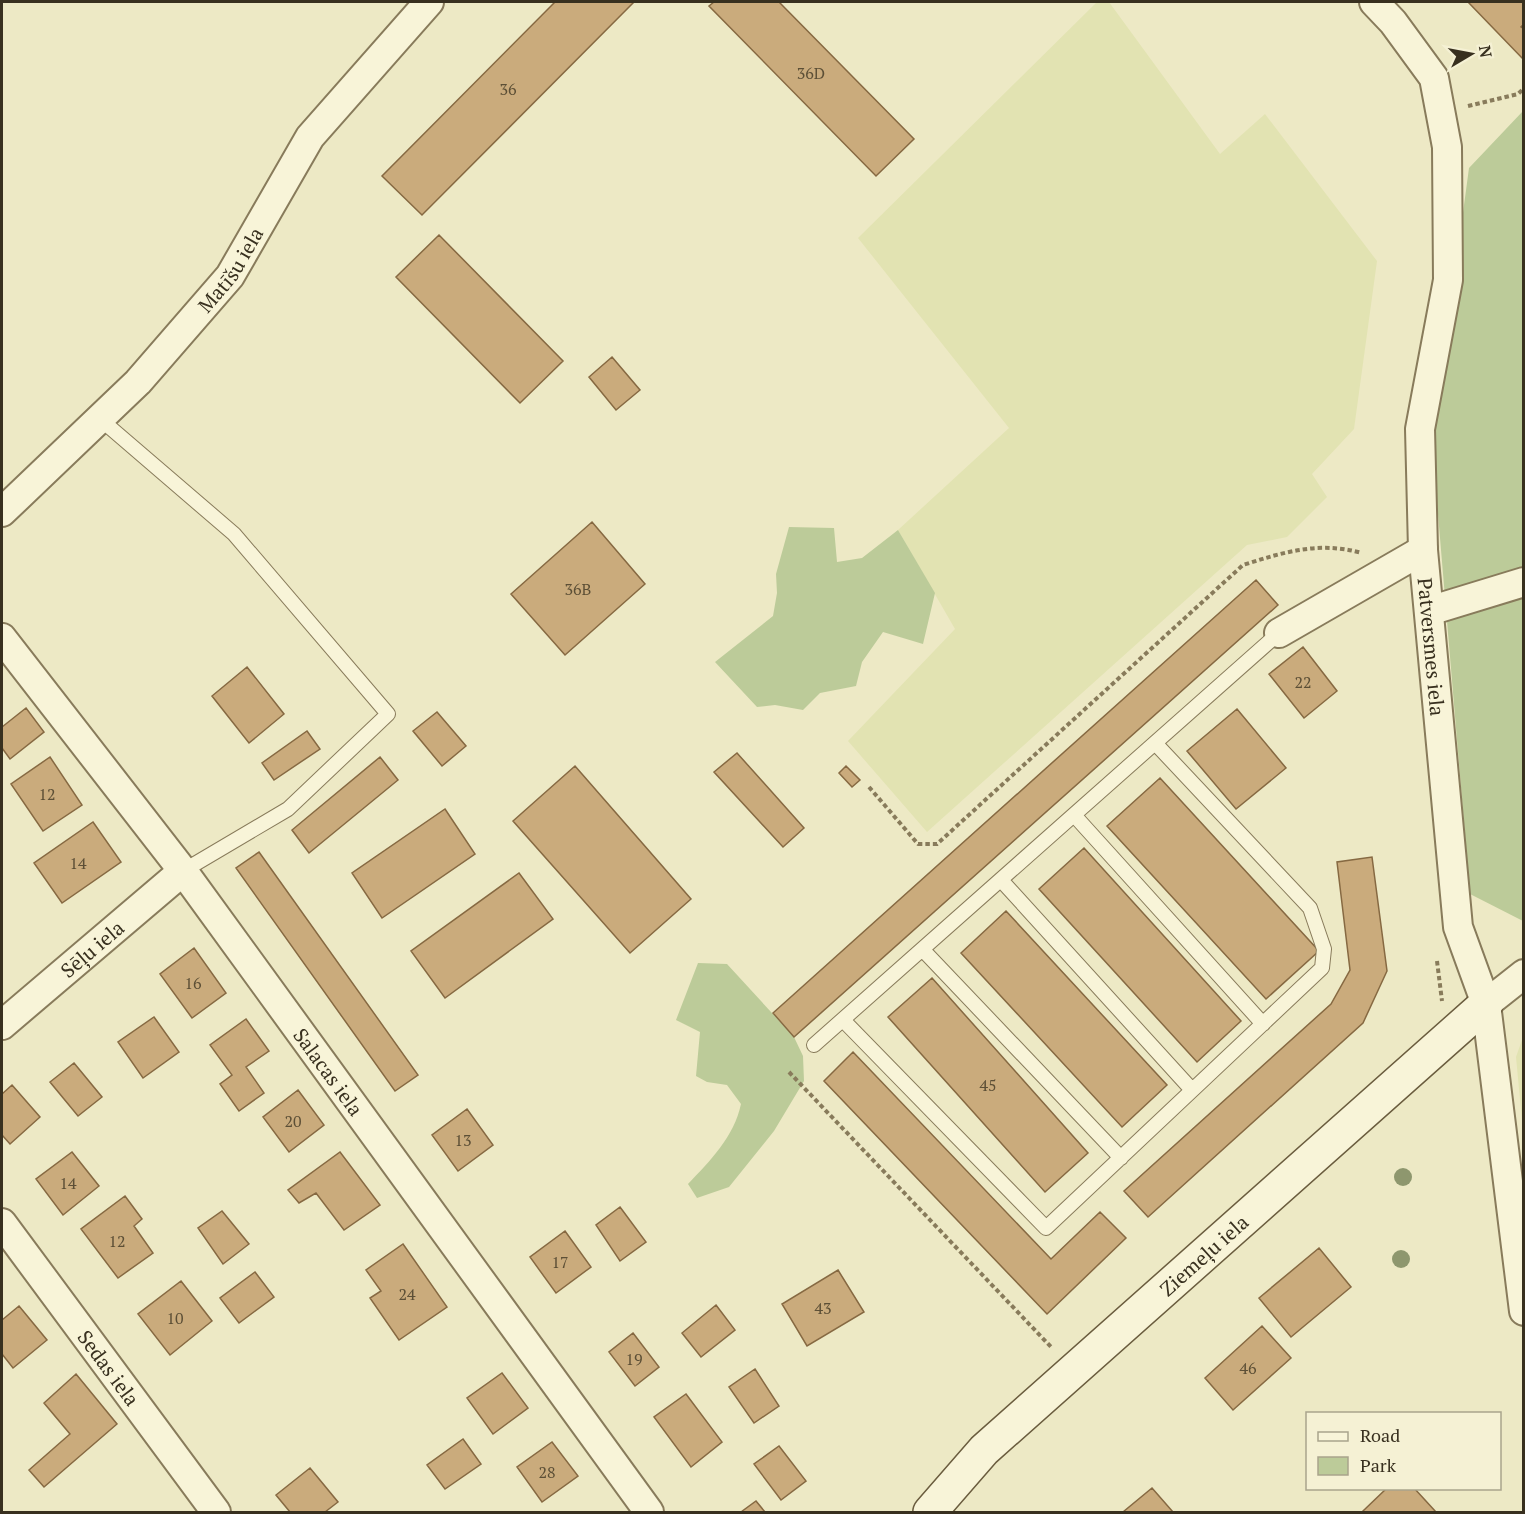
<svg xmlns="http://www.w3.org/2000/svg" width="1525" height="1514" viewBox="0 0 1525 1514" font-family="'PT Serif',serif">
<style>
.farmland{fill:#e2e3b2}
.green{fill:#bccb99}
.building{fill:#caab7c;stroke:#866942;stroke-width:1.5}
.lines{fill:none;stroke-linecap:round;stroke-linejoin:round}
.lane-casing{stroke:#887b5b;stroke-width:16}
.street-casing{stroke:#887b5b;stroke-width:32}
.secondary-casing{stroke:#6a5c3e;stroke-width:36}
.path{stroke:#887b5b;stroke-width:4;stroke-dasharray:4.5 3;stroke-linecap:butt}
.lane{stroke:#f8f4d8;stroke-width:14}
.street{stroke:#f8f4d8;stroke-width:28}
.secondary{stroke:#f8f4d8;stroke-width:33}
.tree{fill:#8e976e}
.labels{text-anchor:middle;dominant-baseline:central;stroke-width:4.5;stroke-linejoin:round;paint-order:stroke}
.number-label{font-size:16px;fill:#5c4f36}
.street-label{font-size:20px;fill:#38301f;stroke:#f5f1d4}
</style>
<rect width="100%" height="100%" fill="#ede9c5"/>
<!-- farmland -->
<path class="farmland" d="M1097 2H1109L1220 154 1265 114 1377 261 1354 429 1312 474 1327 497 1287 537 1247 545 927 832 848 741 955 629 898 530 1009 428 858 238Z
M1523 1037V1131L1516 1057Z"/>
<!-- green -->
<path class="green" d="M1523 111V921L1470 894 1432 443 1469 168Z
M789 527 834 528 837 562 862 558 898 530 935 593 923 644 883 632 862 662 856 686 820 693 803 710 775 705 757 707 715 662 773 616 777 593 776 574Z
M698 963 727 964 794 1037 803 1056 804 1081 774 1131 729 1187 697 1198 688 1184C710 1161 734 1137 741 1104L727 1085 707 1082 696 1076 700 1032 676 1020Z"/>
<!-- building -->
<path class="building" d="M555 2H634L422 215 382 176Z
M714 2H779L914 139 876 176 709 6Z
M1468 2H1524V24L1521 27 1524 29 1523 59Z
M439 235 563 361 520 403 396 277Z
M612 357 640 390 616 410 589 377Z
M592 522 645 584 565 655 511 594Z
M1256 580 1278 605 794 1037 773 1013Z
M1303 647 1337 691 1304 718 1269 674Z
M247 667 284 714 249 743 212 696Z
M26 708 44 732 10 759 2 748V727Z
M1237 709 1286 768 1236 809 1187 751Z
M437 712 466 746 442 766 413 731Z
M307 731 320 749 274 780 262 763Z
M737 753 804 828 783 847 714 772Z
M50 757 82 805 43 831 11 784Z
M380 757 398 780 309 853 292 830Z
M575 766 691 899 630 953 513 821Z
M846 766 860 780 852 787 839 773Z
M1160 778 1319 951 1266 999 1107 826Z
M445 809 475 854 382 918 352 873Z
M93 822 121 862 62 903 34 863Z
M1084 848 1241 1021 1197 1062 1039 889Z
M259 852 418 1075 395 1091 236 868Z
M1372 857 1387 971 1363 1023 1148 1217 1124 1191 1331 1004 1350 970 1337 862Z
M519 873 553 919 445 998 411 951Z
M1006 911 1167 1085 1122 1127 961 953Z
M194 948 226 993 192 1018 160 974Z
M932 978 1088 1153 1045 1192 888 1017Z
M154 1017 179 1052 143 1078 118 1042Z
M246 1019 269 1051 246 1067 264 1093 239 1111 220 1084 232 1075 210 1045Z
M853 1052 1051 1259 1100 1212 1126 1238 1047 1314 824 1081Z
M74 1063 102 1097 78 1116 50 1082Z
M12 1085 40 1117 10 1144 2 1135V1094Z
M298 1090 324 1125 289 1152 263 1117Z
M467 1109 493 1145 458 1171 432 1135Z
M72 1152 99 1186 63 1215 36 1179Z
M340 1152 380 1205 344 1230 316 1193 299 1203 288 1190Z
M125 1196 142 1219 134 1226 153 1253 118 1278 81 1229Z
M620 1207 646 1242 620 1261 596 1225Z
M222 1211 249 1244 223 1264 198 1228Z
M565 1231 591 1267 556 1293 530 1257Z
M403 1244 447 1307 399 1340 370 1298 381 1291 366 1270Z
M1319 1248 1351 1287 1291 1337 1259 1298Z
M838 1270 864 1312 807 1346 782 1304Z
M255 1272 274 1297 239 1323 220 1298Z
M181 1281 212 1321 170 1355 138 1314Z
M716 1305 735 1330 701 1357 682 1333Z
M19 1306 47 1340 13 1368 2 1354V1320Z
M1262 1326 1291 1358 1233 1410 1205 1378Z
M633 1333 659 1367 635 1386 609 1352Z
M755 1369 779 1406 754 1423 729 1387Z
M502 1373 528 1408 493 1434 467 1398Z
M76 1374 117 1424 44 1487 29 1470 70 1434 44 1403Z
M686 1394 722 1442 691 1467 654 1417Z
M463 1439 481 1464 445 1489 427 1465Z
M552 1442 578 1476 542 1502 517 1467Z
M779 1446 806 1481 781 1500 754 1464Z
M310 1468 338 1502 325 1512H290L276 1495Z
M1152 1488 1173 1512H1123Z
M1387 1488H1414L1436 1512H1364L1363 1511Z
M756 1501 765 1512H741Z"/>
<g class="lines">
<defs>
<path id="lane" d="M99 418 234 534 388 714 288 809 183 871
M1074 815 1263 1024
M1001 880 1192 1090
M923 950 1121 1158
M843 1020 1046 1228 1322 968 1324 949 1310 908 1155 743
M814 1045 1279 633"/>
<g id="street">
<path id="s1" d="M1374 2 1393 22 1434 78 1447 147 1448 280 1420 429 1423 550 1458 927 1486 1004 1524 1311"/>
<path id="s2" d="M2 512 138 382 230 276 310 137 429 2"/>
<path d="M1429 611 1524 582"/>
<path d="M1279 633 1423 550"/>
<path id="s3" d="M2 638 183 871 649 1512"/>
<path d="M1486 1004 1524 974"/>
<path id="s4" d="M2 1025 183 871"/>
<path id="s5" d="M2 1223 216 1512"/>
</g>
<g id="secondary">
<path id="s6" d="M930 1512 984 1450 1486 1004"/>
</g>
</defs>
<!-- lane casing -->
<use href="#lane" class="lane-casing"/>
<!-- street casing -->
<use href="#street" class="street-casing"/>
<!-- secondary casing -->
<use href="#secondary" class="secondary-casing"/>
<!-- path -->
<path class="path" d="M1468 106 1518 94 1524 88
M869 787 918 844H937L1243 565C1284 552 1319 541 1362 553
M1437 961 1442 1001
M789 1072 1052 1348"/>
<!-- lane -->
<use href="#lane" class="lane"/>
<!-- street -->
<use href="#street" class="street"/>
<!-- secondary -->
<use href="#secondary" class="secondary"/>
</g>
<!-- trees -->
<g class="tree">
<circle cx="1403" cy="1177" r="9"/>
<circle cx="1401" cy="1259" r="9"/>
</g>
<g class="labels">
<!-- number labels -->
<g class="number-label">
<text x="811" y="73">36D</text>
<text x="508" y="89">36</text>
<text x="578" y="589">36B</text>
<text x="1303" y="682">22</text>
<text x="47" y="794">12</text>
<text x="78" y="863">14</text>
<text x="193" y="983">16</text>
<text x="988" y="1085">45</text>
<text x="293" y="1121">20</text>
<text x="463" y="1140">13</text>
<text x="68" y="1183">14</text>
<text x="117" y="1241">12</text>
<text x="560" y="1262">17</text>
<text x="407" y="1294">24</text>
<text x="823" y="1308">43</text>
<text x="175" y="1318">10</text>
<text x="634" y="1359">19</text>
<text x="1248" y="1368">46</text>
<text x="547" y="1472">28</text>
</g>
<!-- street labels -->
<g class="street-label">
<text stroke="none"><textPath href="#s2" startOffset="334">Matīšu iela</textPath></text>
<text stroke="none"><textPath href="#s1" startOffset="670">Patversmes iela</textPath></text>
<text stroke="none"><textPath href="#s4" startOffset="118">Sēļu iela</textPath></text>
<text stroke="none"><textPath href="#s3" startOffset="543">Salacas iela</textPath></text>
<text stroke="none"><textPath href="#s6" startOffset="376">Ziemeļu iela</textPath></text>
<text stroke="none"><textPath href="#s5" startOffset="180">Sedas iela</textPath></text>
</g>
</g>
<!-- border -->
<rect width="1525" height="1514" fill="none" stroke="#38301f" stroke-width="6"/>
<!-- legend -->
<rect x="1306" y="1412" width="195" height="78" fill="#f5f1d4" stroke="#a9a48c" stroke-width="1.5"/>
<rect x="1318" y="1432" width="30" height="9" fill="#f8f4d8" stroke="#a9a48c" stroke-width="1.5"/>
<text x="1360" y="1442" font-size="18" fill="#38301f">Road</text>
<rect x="1318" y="1457" width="30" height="18" fill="#bccb99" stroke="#a9a48c" stroke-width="1.5"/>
<text x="1360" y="1472" font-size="18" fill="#38301f">Park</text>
<!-- north arrow -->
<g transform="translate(1471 54) rotate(80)" stroke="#f5f1d4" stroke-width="4.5" paint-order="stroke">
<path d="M0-4.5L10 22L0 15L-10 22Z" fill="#38301f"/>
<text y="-9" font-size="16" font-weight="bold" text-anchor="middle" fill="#38301f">N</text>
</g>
</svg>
